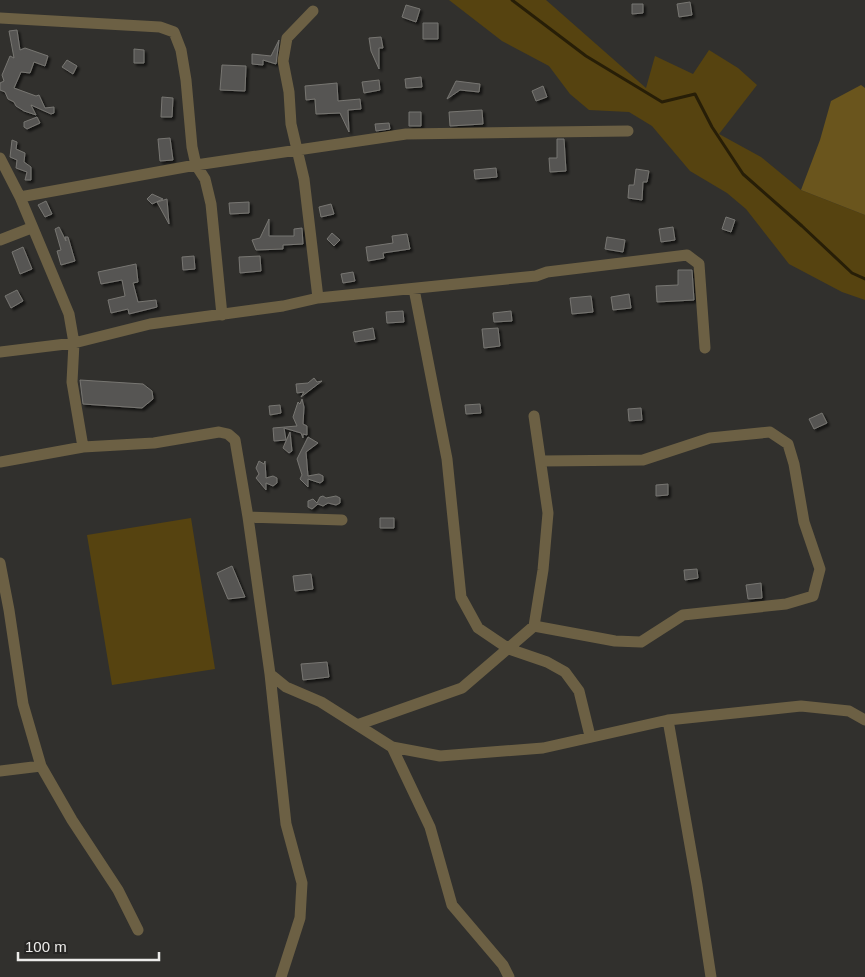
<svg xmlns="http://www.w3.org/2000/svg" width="865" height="977" viewBox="0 0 865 977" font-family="Helvetica,sans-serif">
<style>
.green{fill:#564310}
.forest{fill:#6a551d}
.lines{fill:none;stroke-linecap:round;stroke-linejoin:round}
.stream{stroke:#271e07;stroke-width:3}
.building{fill:#575552;stroke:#777672;filter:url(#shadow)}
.street{stroke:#6c6044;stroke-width:11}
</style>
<defs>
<filter id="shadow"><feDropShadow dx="2.5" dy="2.5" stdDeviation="1" flood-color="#0009"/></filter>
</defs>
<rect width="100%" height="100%" fill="#31302d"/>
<!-- green -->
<path class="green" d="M449 0H546L646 88 655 56 693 74 709 50 738 68 757 85 719 134 761 157 801 190 865 215V300L842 292 789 264 746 209 727 193 690 171 652 126 629 112 589 110 570 94 549 66 502 41Z
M191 518 215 669 112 685 87 535Z"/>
<!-- forest -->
<path class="forest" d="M861 85 865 88V215L801 190 820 140 831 101Z"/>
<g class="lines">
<!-- stream -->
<path class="stream" d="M512 0 586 56 662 102 695 94 712 127 743 174 802 226 852 273 865 279"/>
</g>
<!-- building -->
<path class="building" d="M690 2 692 15 679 17 677 4Z
M632 4H643V13L632 14Z
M406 5 420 9 416 22 402 17Z
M423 23H438V39H423Z
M17 30 20 50 25 48 48 56 45 66 34 62 30 73 21 72 14 88 36 96 39 95 45 108 54 107V113L51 114 31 105 36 115 24 111 16 106 14 102 8 99 5 92 0 90V83L4 81 2 75 10 56 14 58 9 31Z
M381 37 383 48H379V69L371 51 369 38Z
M279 40 276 64 263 60V65L252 64V54L271 56Z
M134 49 144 50V63H134Z
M67 60 77 66 73 74 62 67Z
M222 65 246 66 245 91 220 90Z
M421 77 422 87 406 88 405 79Z
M379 80 380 90 364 93 362 82Z
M456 81 480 84 479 92 460 90 447 99Z
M337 83 338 101 360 99 361 109 348 110 349 132 340 113 316 114 315 99 306 100 305 86Z
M543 86 547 97 536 101 532 91Z
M162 97 173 98 172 117H161Z
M482 110 483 124 450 126 449 112Z
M409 112H421V126H409Z
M37 117 40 123 27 129 24 127V122Z
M389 123 390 129 376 131 375 124Z
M170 138 173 160 160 161 158 139Z
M557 139H564L566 171 550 172 549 158H557Z
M12 140 17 142 16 149 25 153 24 162 31 167V180H25L27 172 16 168 17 160 10 157Z
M496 168 497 177 475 179 474 170Z
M636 169 649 171 647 182H643L642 200 628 198 629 185H634Z
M152 194 163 199 152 204 147 199Z
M167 199 169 224 157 202Z
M46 201 52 214 45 217 38 205Z
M249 202V213L230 214 229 203Z
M331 204 334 214 321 217 319 207Z
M726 217 735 220 731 232 722 229Z
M269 219V236H294V229L302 228 303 244 283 245V249L256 250 252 240 260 238Z
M59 227 66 241 65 237H68L75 261 61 265 57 251 61 250 55 229Z
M673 227 675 240 661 242 659 229Z
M332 233 340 240 334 246 327 239Z
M407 234 410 249 383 253 384 258 368 261 366 247 393 243 392 236Z
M607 237 625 240 623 252 605 249Z
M23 247 32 269 20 274 12 252Z
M194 256 195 269 183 270 182 257Z
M260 256 261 271 240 273 239 257Z
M136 264 138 282 133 283 138 302 156 300 157 307 129 314 128 309 111 313 108 300 125 296 122 280 101 284 98 272Z
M678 270H692L694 300 657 302 656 286 678 285Z
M353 272 355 281 343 283 341 274Z
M17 290 23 301 11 308 5 296Z
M629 294 631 308 613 310 611 297Z
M591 296 593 312 572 314 570 298Z
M403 311 404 322 387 323 386 312Z
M511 311 512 321 494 322 493 313Z
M373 328 375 339 355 342 353 332Z
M498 328 500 346 484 348 482 329Z
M314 378 317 382 322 381 301 397 304 392 297 393 296 384 308 383Z
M80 380 143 384 152 391 153 399 142 408 83 404Z
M302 399 304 407 303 424 307 426V435L303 434V438L301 433 284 428 286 440 274 441 273 428 297 426 293 417 298 402 300 404Z
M480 404 481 413 466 414 465 405Z
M280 405 281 413 270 415 269 406Z
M641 408 642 420 629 421 628 409Z
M822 413 827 423 814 429 809 419Z
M290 432 292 451 289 453 283 448Z
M308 437 318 443 306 452 308 476 319 474 323 476V481L320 483 308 479V487L300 479 302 475 297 459Z
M259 461 264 464 265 461 266 478 273 476 277 478V483L273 486 266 483V490L256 478 259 474 256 468Z
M668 484V495L656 496V485Z
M323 496 326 498 336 496 340 498V503L336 505 328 503 323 506 318 504 312 509 308 507V501L313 499 317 503 320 497Z
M380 518H394V528H380Z
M232 566 245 597 228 599 217 573Z
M697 569 698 578 685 580 684 570Z
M311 574 313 589 295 591 293 576Z
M761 583 762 598 748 599 746 585Z
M327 662 329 677 303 680 301 664Z"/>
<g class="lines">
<!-- street -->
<path class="street" d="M313 11 287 38 283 61 289 92 291 124 304 179 318 298
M0 18 160 27 174 32 181 50 186 80 192 147 196 165 205 179 211 204 222 315
M0 158 20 197 69 314 74 343 72 382 83 447
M20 197 196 165 406 134 628 131
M0 240 31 228
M414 289 447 459 461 597 478 628 509 649 547 662 565 672 579 691 590 736
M0 352 74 343 150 324 283 306 318 298 536 276 547 272 687 255 699 264 705 348
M0 462 83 447 154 443 219 432 228 434 235 440 248 517 270 674 286 687 321 702 392 747 440 756 543 748 668 720 697 885 711 977
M248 517 342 520
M0 563 9 610 23 704 41 766 72 820 118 890 138 930
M534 626 615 641 641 642 683 615 786 604 813 596 820 569 804 522 794 464 788 444 770 432 710 438 643 460 541 461
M270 674 286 824 302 883 300 918 281 977
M668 720 801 706 849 711 865 720
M357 725 462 688 534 626 543 570 548 513 534 416
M392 747 430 827 452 905 503 965 509 977
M0 771 41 766"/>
</g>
<!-- scale -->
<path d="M18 952v8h141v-8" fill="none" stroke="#ecebe9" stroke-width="2.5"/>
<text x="25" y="952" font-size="15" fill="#ecebe9" stroke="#272624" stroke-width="4" paint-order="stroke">100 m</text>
</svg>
